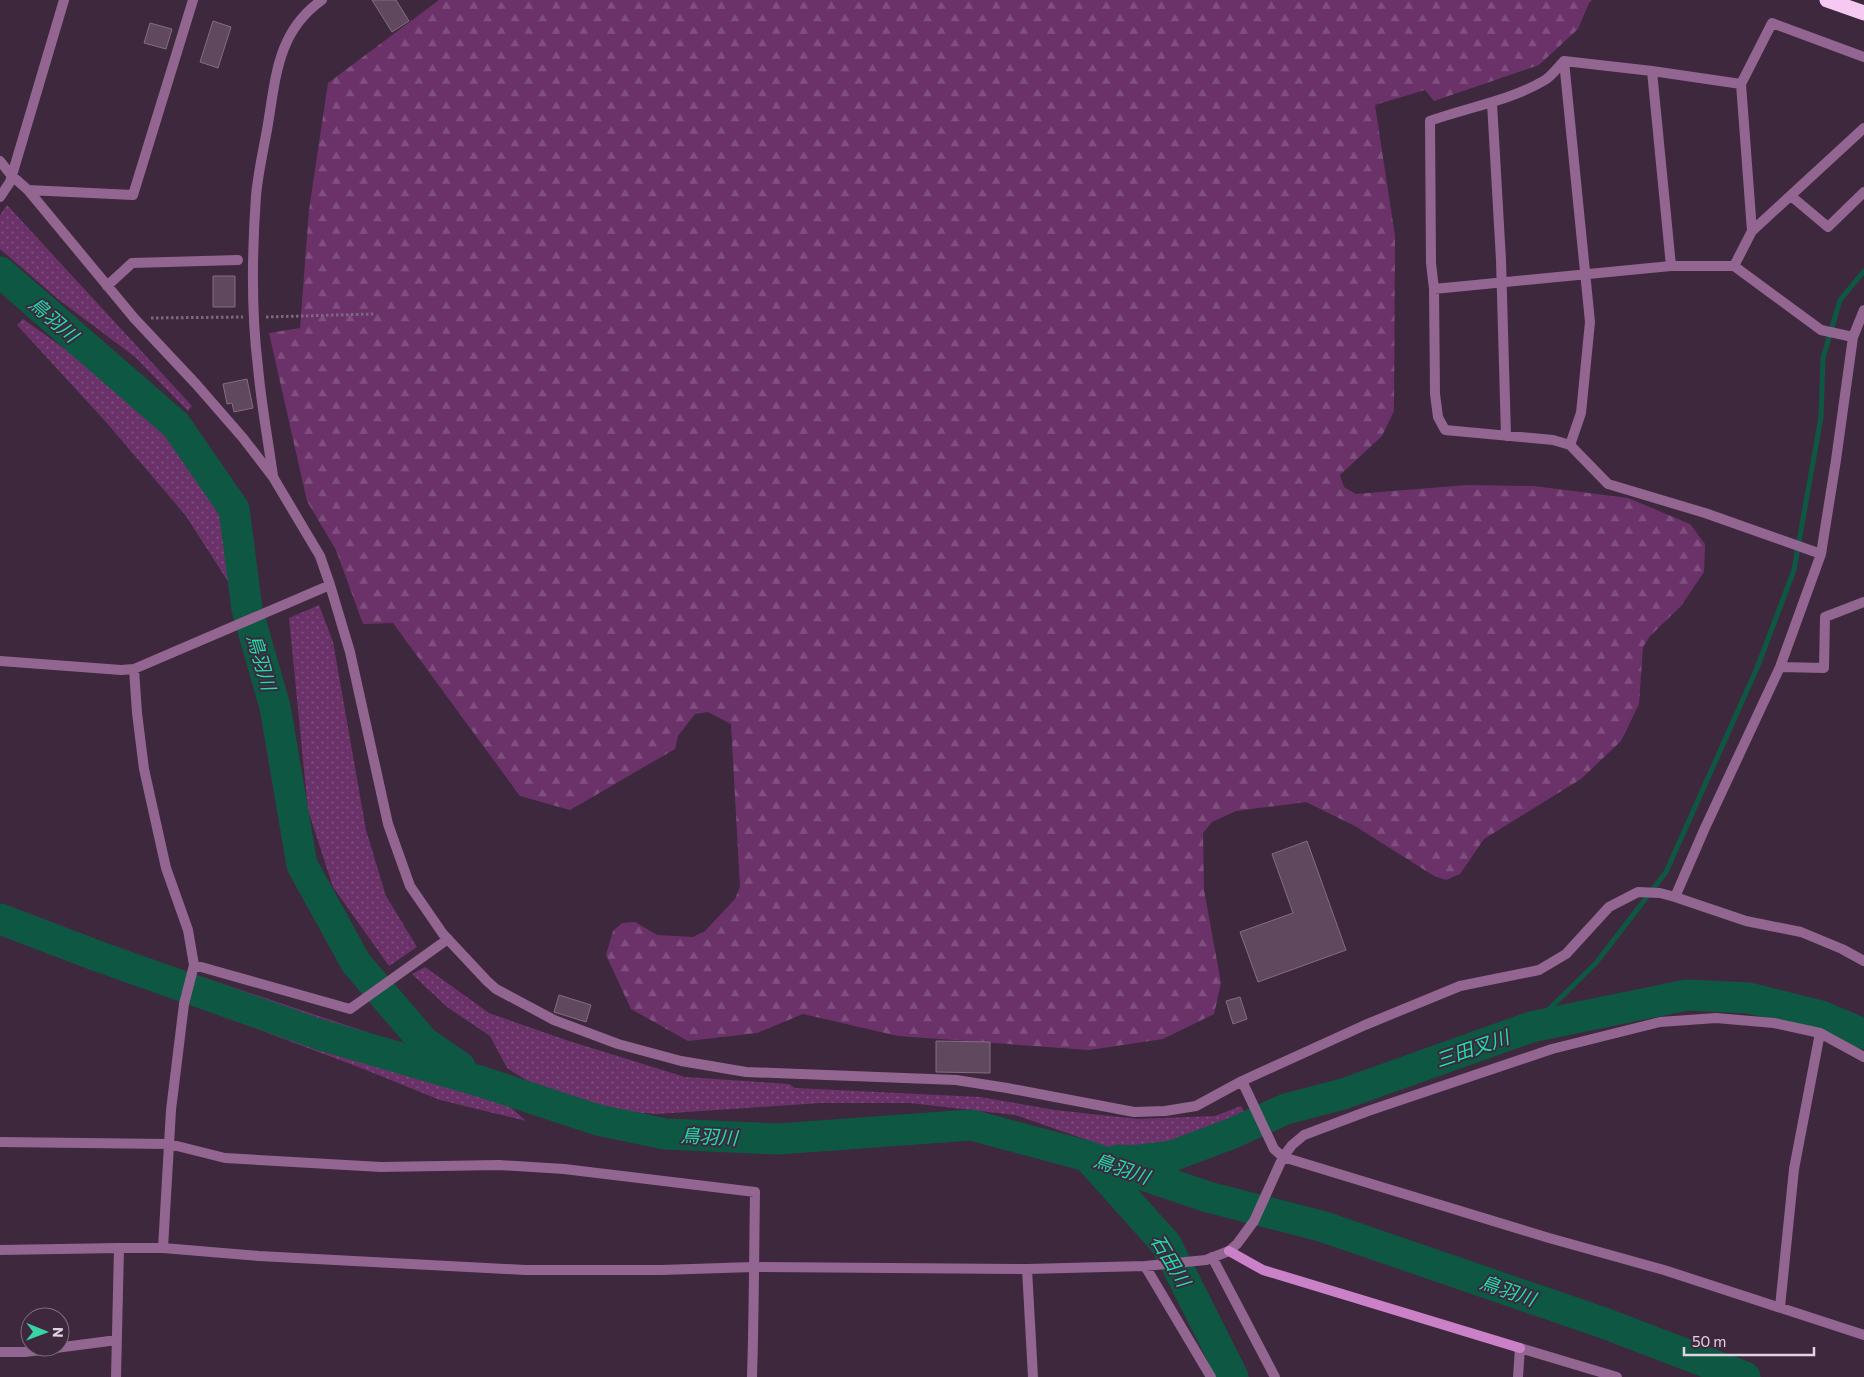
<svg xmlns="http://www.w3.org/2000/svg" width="1864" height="1377" viewBox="0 0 1864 1377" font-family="Commissioner,'Noto Sans JP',sans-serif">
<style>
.grass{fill:url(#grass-dots)}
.forest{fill:url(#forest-firs)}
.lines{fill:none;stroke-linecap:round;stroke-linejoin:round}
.stream{stroke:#0e5843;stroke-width:5}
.river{stroke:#0e5843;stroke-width:31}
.building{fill:#60495f;stroke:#856c83}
.path{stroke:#7c697b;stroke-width:3;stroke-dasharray:2.5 2.5;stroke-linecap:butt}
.street{stroke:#936591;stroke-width:10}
.secondary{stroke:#cb81c7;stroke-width:10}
.highway{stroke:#f6c9f3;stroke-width:15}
.labels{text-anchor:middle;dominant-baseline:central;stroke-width:4;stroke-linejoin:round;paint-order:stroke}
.water-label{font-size:19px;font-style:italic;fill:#1be0ac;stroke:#3e283d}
</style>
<defs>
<pattern id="grass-dots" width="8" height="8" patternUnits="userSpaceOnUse" patternTransform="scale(1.25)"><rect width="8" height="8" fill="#6b326a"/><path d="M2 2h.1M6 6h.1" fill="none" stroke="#804f7f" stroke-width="1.8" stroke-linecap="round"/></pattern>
<pattern id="forest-firs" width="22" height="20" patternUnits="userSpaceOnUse" patternTransform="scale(1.25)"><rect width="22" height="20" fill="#6b326a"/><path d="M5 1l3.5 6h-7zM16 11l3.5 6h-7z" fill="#804f7f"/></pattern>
</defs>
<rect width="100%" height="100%" fill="#3e283d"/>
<!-- grass -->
<path class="grass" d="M7 205 192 406 188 411 135 357 58 299 0 249V215Z
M23 319 99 373 150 419 188 461 228 523 237 553 238 597 186 516 106 422 17 325Z
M319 605 333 642 366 830 386 896 417 947 389 966 333 887 308 810 289 618Z
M425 967 489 1013 566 1040 685 1077 789 1084 795 1088 980 1097 1055 1110 1138 1119 1215 1116 1241 1106 1247 1117 1200 1139 1146 1152 1116 1150 1015 1115 910 1103H820L657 1114 608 1111 526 1080 507 1068 490 1036 447 1007 412 974Z
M202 977 367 1032 445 1085 506 1103 526 1121 440 1100 361 1068 196 1006Z"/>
<!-- forest -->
<path class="forest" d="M439 0H1592L1589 3 1578 29 1539 65 1434 101 1425 90 1375 105 1395 236 1394 411 1382 436 1340 475 1344 487 1356 494 1467 485 1534 486 1628 498 1690 524 1705 544 1704 572 1681 606 1650 636 1643 647 1639 704 1621 741 1581 779 1484 839 1460 874 1446 880 1434 876 1355 826 1306 802 1236 811 1212 822 1203 833 1204 890 1221 983 1214 1014 1163 1039 1089 1050 898 1036 803 1014 757 1033 688 1041 631 1009 606 955 613 931 622 923 635 922 657 935 693 937 705 931 735 899 740 887 731 724 708 712 695 714 678 736 675 749 570 810 520 796 393 623 363 624 336 550 307 501 269 333 300 328 309 210 328 83Z"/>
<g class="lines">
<!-- stream -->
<path class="stream" d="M1531 1027 1596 963 1666 872 1757 668 1794 570 1821 417 1823 358 1840 300 1864 271"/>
<!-- river -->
<path class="river" d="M0 272 176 425 234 509 247 609 275 707 302 865 356 963 424 1042 460 1067
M0 919 100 957 318 1034 479 1081 598 1120 665 1134 778 1139 971 1125 1087 1156 1208 1197 1321 1226 1604 1323 1745 1377
M1088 1157 1166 1244 1233 1377
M1118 1160 1132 1161 1172 1156 1233 1133 1286 1109 1343 1094 1531 1027 1687 995 1749 998 1821 1016 1864 1034"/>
</g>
<!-- building -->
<path class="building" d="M372 0H396L409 21 392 32Z
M213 21 231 27 218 68 200 62Z
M150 23 172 29 166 49 144 43Z
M213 276H235V307H213Z
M247 379 253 408 234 412 232 403 227 404 223 384Z
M1307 841 1346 950 1258 982 1240 932 1293 913 1272 854Z
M559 995 591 1005 586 1022 554 1012Z
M1240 997 1247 1019 1233 1024 1226 1001Z
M936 1041 990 1042V1073L936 1072Z"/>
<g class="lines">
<!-- path -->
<path class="path" d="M266 317 373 314
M151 318 243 317"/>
<!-- street -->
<path class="street" d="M1564 61C1558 67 1552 76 1545 80 1510 101 1468 107 1430 121L1431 263 1434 289 1435 394 1438 417 1445 430 1553 440 1570 445 1608 484 1705 513 1821 554
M1564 61 1590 322 1581 413 1570 445
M1564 61 1652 71 1741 84
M1652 71 1671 266
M1492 103 1501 260 1506 436
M0 161 11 175 28 190 134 318 196 384 243 438 273 477 320 556 330 585 350 652 388 824 410 886 443 934 487 981 496 989 554 1020 618 1044 681 1061 746 1072 956 1080 1007 1088 1134 1112 1165 1111 1196 1106 1242 1081 1365 1025 1460 986 1539 970 1566 954 1609 907 1638 892 1660 893 1675 897 1746 921 1801 932 1842 949 1864 961
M28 190 133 195 193 0
M1791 196 1828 227 1864 192
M0 197 10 182 64 0
M1752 231 1741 84 1772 23 1864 57
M1734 266 1752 231 1864 128
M107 286 132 263 238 260
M1434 289 1671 266H1734L1821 330 1853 337
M273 476C268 440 261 403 258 367 251 311 252 252 256 196 258 172 264 148 268 124 276 75 278 31 322 0
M0 661 121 670 134 669 330 585
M1780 667 1824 668 1825 617 1864 602
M134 669 137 713 144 769 166 868 188 930 194 965 184 1004 171 1110 163 1248
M1675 897 1704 830 1780 667 1821 554 1836 460 1853 337 1864 310
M194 965 350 1009 448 939
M1242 1081 1274 1149 1283 1157 1549 1238 1664 1270 1864 1335
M0 1142 169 1144 225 1158 381 1167 499 1165 564 1169 755 1192C754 1254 754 1315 752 1377
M0 1250 119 1248H163L259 1256 525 1270H661L753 1267 1027 1269 1145 1266 1206 1260 1229 1251 1237 1244 1254 1221 1283 1157 1292 1145 1304 1135 1368 1111 1552 1049 1660 1022 1716 1018 1774 1023 1820 1033 1864 1057
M1212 1257 1275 1377
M1145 1266 1211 1377
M1027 1269 1033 1377
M1780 1307 1794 1169 1820 1033
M0 1352H25L117 1340
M116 1377 119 1248
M1518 1377 1520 1348 1617 1377"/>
<!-- secondary -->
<path class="secondary" d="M1229 1251 1263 1270 1520 1348"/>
<!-- highway -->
<path class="highway" d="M1827 0 1864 13"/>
</g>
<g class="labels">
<!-- water labels -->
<g class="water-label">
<text transform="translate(54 319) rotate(41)">鳥羽川</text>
<text transform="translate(262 662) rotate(74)">鳥羽川</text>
<text transform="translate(1472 1048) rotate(-19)">三田叉川</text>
<text transform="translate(709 1136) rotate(3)">鳥羽川</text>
<text transform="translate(1122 1168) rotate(19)">鳥羽川</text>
<text transform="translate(1171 1260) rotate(59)">石田川</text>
<text transform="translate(1508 1290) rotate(19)">鳥羽川</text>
</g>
</g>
<!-- north arrow -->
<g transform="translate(45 1332) rotate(91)"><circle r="24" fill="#3e283d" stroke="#7f6c7e"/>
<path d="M0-4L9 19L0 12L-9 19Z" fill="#38d4a6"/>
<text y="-8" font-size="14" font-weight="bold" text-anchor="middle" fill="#e1d3e0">N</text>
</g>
<!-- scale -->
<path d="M1684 1347v8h130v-8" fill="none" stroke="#e1d3e0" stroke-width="2.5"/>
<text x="1692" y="1347" font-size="15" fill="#e1d3e0" stroke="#3e283d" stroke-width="4" paint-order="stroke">50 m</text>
</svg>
